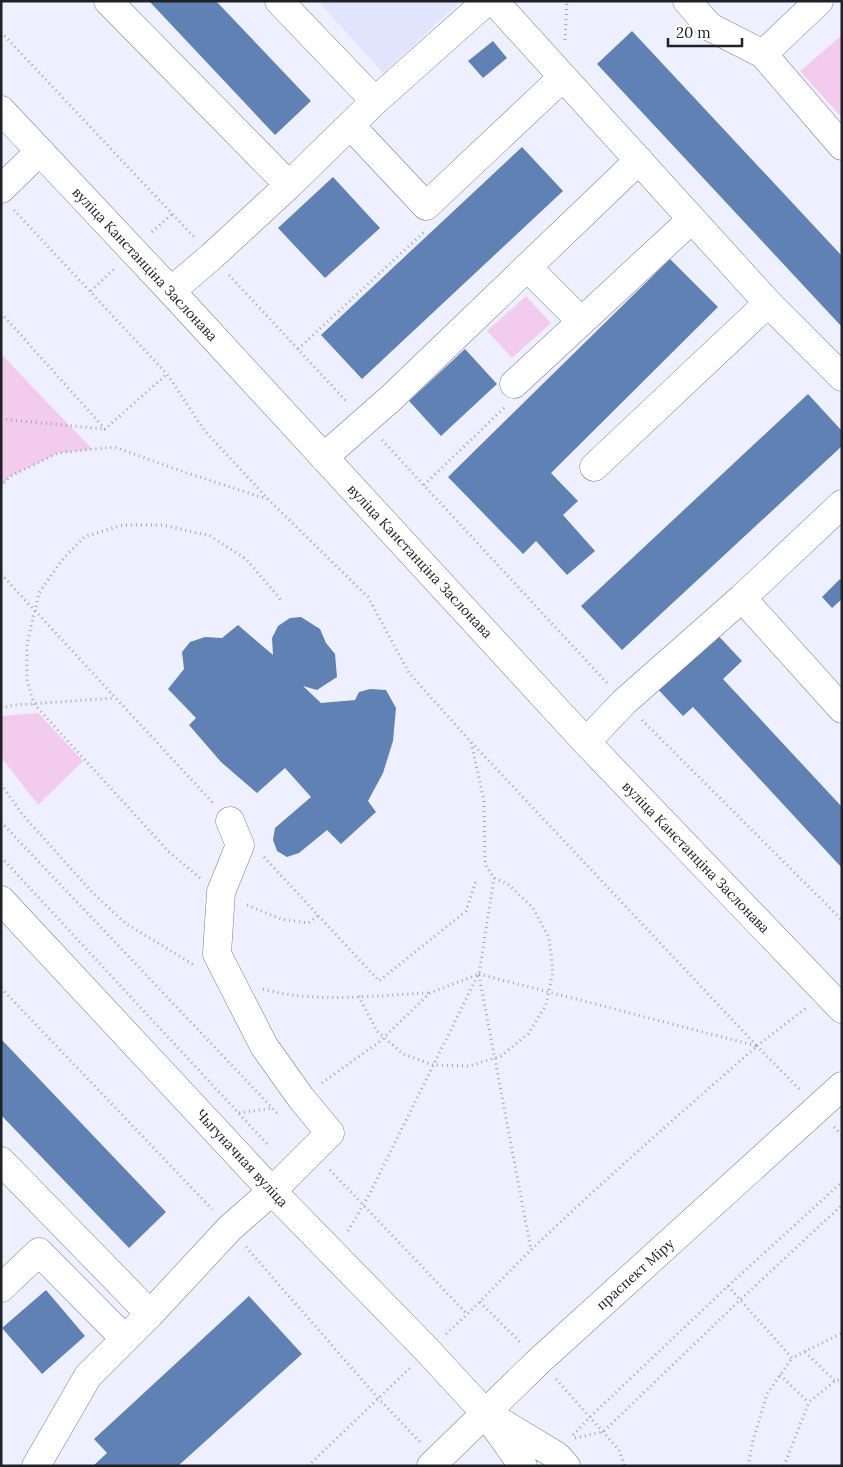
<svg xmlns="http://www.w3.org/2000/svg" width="843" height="1467" viewBox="0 0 843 1467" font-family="Lora,serif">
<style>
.built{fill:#e2e4fd}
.green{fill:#f2cbed}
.building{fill:#6081b3}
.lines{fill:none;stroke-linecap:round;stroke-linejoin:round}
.minor-casing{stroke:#7b7d8d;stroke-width:29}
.major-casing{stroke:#7b7d8d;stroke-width:29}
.path{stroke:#a4a5b1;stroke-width:3;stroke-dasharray:1 4;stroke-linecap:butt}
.minor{stroke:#fff;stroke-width:28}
.major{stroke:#fff;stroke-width:28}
.labels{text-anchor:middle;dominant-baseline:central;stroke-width:5;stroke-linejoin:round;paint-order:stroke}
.street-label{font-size:14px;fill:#202127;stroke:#fff}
</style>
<rect width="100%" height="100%" fill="#eff0ff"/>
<!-- built -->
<path class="built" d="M318 1H461L383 73Z"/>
<!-- green -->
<path class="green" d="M842 35V118L800 71Z
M526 296 551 323 512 358 487 331Z
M1 354 92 449 58 453 9 477 1 487Z
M38 713 83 761 38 805 1 757V716Z"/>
<!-- building -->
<path class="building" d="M149 1H216L311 101 275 135Z
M632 31 842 256V327L597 64Z
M493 41 507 58 483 78 468 61Z
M522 147 563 191 362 379 321 335Z
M333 177 380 228 325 278 278 228Z
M670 259 718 307 551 473 578 501 563 515 595 551 567 575 536 541 523 554 448 477Z
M465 349 497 384 441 436 409 401Z
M808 394 842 431V446L622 650 581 606Z
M840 579 842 581V599L832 608 822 597Z
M301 617 320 629 326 643 335 654 337 677 317 690 303 686 321 703 355 700 359 692 370 689 386 690 396 708 393 741 383 773 368 801 376 812 341 844 327 830 299 853 287 857 277 851 273 840 275 828 311 797 285 768 257 793 221 762 189 725 196 718 168 689 184 669 182 652 190 642 205 637 222 638 238 625 273 655 272 638 278 626 290 618Z
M713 630 742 661 723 679 842 807V868L693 707 683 716 654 685Z
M1 1039 166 1212 129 1248 1 1115Z
M46 1290 85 1336 42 1374 2 1328Z
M249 1296 302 1354 178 1466H93L107 1453 94 1439Z"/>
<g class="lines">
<defs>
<path id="minor" d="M108 1 289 185
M279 1 375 101
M494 1 768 303 842 377
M687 1 710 27 763 54 819 1
M763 54 842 146
M351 126 426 206 563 77
M1 189 40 151
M527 267 581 321
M171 291 212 256 289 185 375 101 487 1
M514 384 692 219
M324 457 390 399 639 160
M594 467 768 303
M742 598 842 709
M586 742 624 702 742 598 842 504
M1 1161 150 1314
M1 1288 39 1252 125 1339
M36 1466 88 1376 150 1314 230 1228 272 1191 330 1133 301 1098 264 1046 217 954 221 892 240 845 230 821"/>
<path id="major" d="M1 110 171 291 586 742 842 1009
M1 900 272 1191 428 1351 486 1414 523 1466
M494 1418 557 1456 566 1466
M431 1466 539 1361 842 1086"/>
</defs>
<!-- minor casing -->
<use href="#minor" class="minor-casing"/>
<!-- major casing -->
<use href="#major" class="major-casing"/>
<!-- path -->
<path class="path" d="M1 32 194 237
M565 40 567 1
M14 210 167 374 204 430 268 499 368 597 409 673 471 742 757 1046
M152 232 172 214
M229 275 347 402
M91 291 115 268
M1 313 105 429 167 374
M298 349 424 232
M1 419 105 429
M382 440 607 683
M424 485 505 407
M1 487 9 477 58 453 114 447 187 473 267 499
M1 574 213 803
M1 708 15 705 115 698
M642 720 842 920
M1 784 22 814 92 892 125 923 194 965
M1 822 278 1114
M1 857 269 1146
M264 857 379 981 466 911 476 881
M200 878 169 852 34 704 27 681V644L39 593 62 560 84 537 123 525H163L210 536 246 559 282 601
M247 905 281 919 308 923 318 916
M479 974 757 1046
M479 975 531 1250
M1 988 212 1209
M263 989C317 1004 375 995 430 993
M359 996 361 1001 377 1031 403 1054 433 1065 469 1066 501 1056 528 1034 546 1005 553 972 549 938 533 908 508 884 494 878 485 864 484 801 471 742
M322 1083 379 1042 430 993 479 974 494 878
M799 1089 757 1046 806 1008
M239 1113 273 1108
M834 1127 842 1135
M330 1170 467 1314
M348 1231 370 1193 478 975
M246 1247 378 1398 420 1442
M728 1286 792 1358 842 1333
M480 1302 520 1342
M446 1334C476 1307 503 1277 532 1249 605 1179 681 1113 757 1046
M805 1352 835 1381
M780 1375 808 1402
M556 1379 619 1450 625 1466
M573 1435 590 1417 728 1286 842 1182
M575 1438 603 1432 740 1300 842 1205
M308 1466 410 1368
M748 1466 753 1441 767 1394 792 1358
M784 1466 809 1402 835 1381 842 1379"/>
<!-- minor -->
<use href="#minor" class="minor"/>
<!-- major -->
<use href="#major" class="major"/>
</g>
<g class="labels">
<!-- street labels -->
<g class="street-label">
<text transform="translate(145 264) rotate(47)">вуліца Канстанціна Заслонава</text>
<text transform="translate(420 561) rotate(47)">вуліца Канстанціна Заслонава</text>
<text transform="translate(696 857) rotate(46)">вуліца Канстанціна Заслонава</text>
<text transform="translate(242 1158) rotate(47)">Чыгуначная вуліца</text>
<text transform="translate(635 1274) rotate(-42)">праспект Міру</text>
</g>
</g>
<!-- border -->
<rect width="843" height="1467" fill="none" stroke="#202127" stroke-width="5"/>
<!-- scale -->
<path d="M668 38v8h74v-8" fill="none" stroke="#202127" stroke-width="2.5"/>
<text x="676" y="38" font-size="15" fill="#202127" stroke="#ffffff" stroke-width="4" paint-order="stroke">20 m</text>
</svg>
